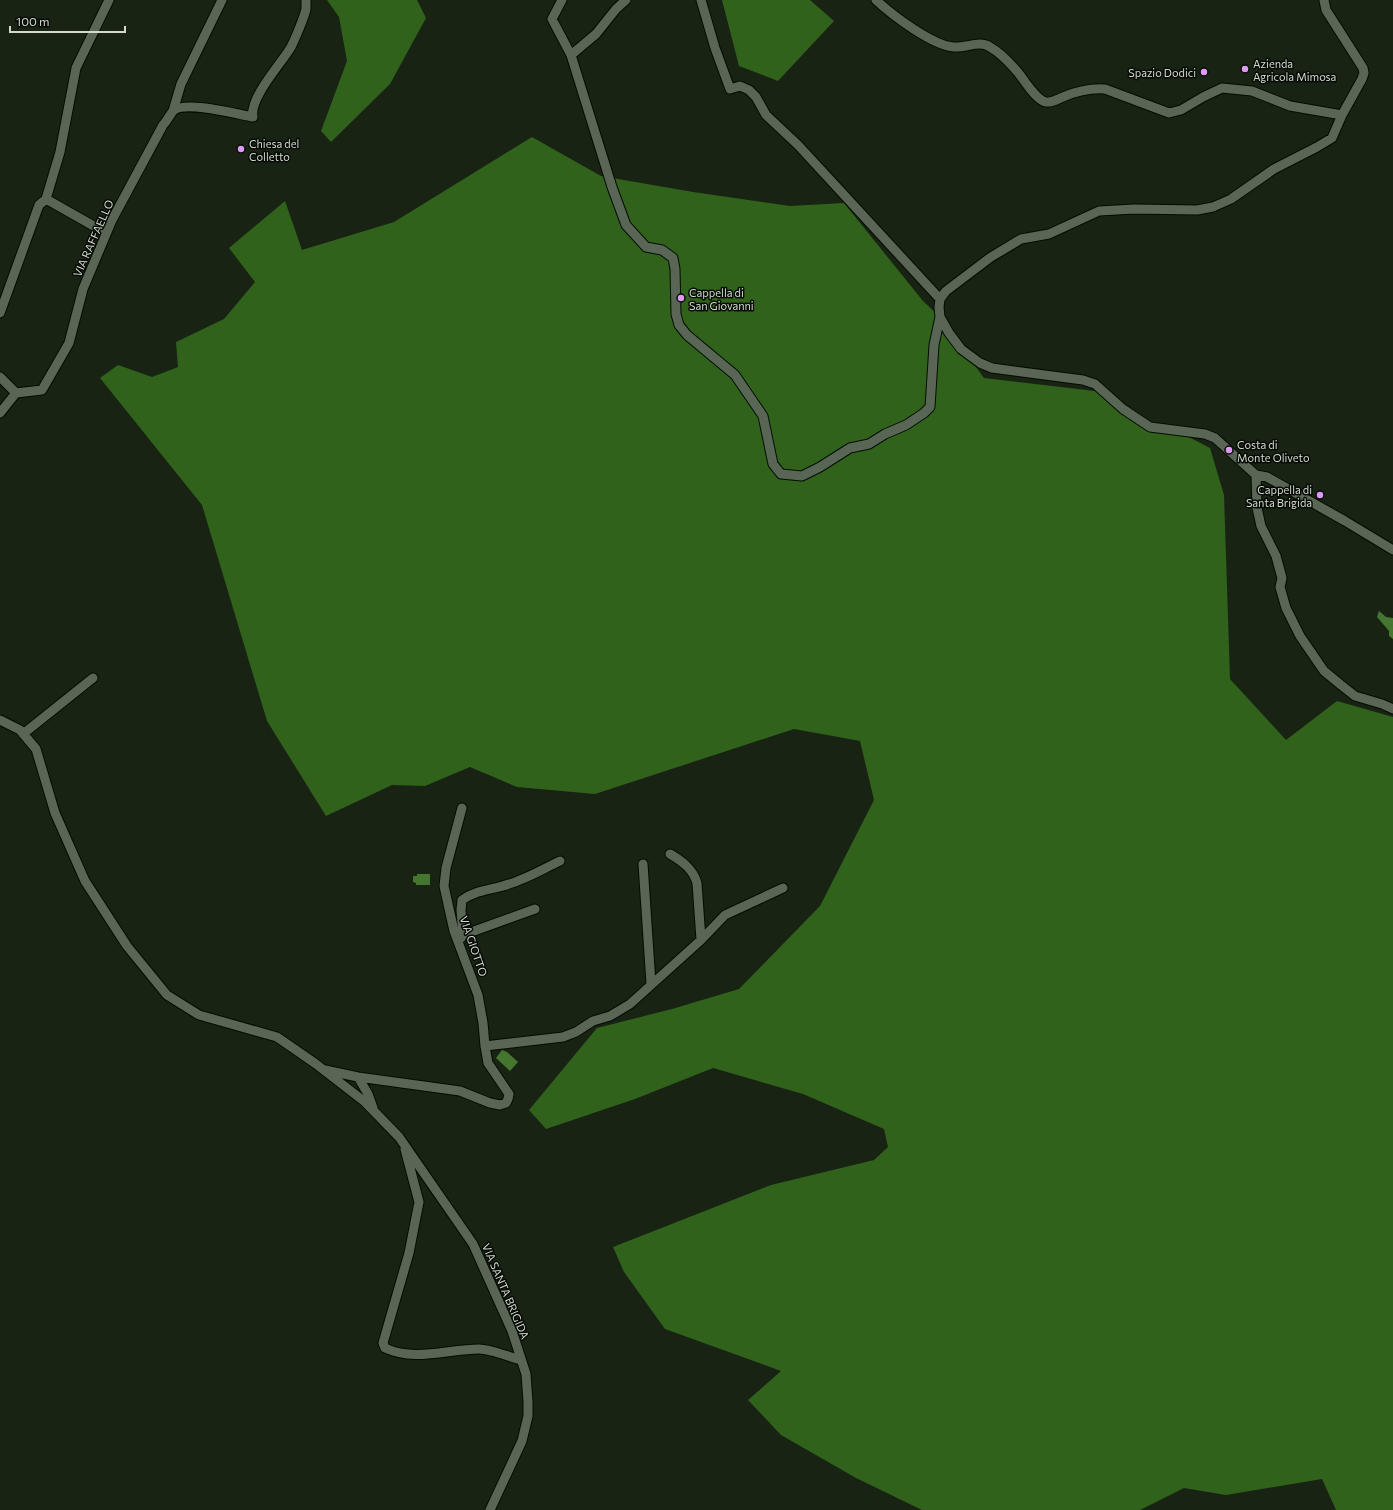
<svg xmlns="http://www.w3.org/2000/svg" width="1393" height="1510" viewBox="0 0 1393 1510" font-family="Commissioner,sans-serif">
<style>
.forest{fill:#30621b}
.water{fill:#447630}
.lines{fill:none;stroke-linecap:round;stroke-linejoin:round}
.street-casing{stroke:#040c02;stroke-width:11}
.street{stroke:#596655;stroke-width:9}
.poi-dot{fill:#dd99f3;stroke:#070b05;stroke-width:1.5}
.labels{text-anchor:middle;dominant-baseline:central;stroke-width:3;stroke-linejoin:round;paint-order:stroke}
.poi-label{font-size:11px;fill:#d2dad0;stroke:#070b05;text-anchor:start}
.street-label{font-size:11px;fill:#d2dad0;stroke:#070b05}
</style>
<rect width="100%" height="100%" fill="#182314"/>
<!-- forest -->
<path class="forest" d="M327 0H417L426 18 390 84 331 142 321 131 347 61 339 17Z
M722 0H810L834 21 778 81 739 66Z
M532 137 601 176 693 192 790 206 844 203 923 301 940 317 984 378 1103 392 1152 425 1183 434 1210 448 1224 495 1230 679 1286 740 1337 701 1393 717V1510H1336L1322 1479 1226 1495 1184 1488 1140 1510H922L856 1478 781 1435 748 1400 781 1371 665 1329 624 1272 613 1247 771 1185 874 1160 888 1147 884 1129 803 1094 713 1068 635 1099 546 1129 529 1110 597 1028 672 1009 739 989 820 906 874 800 860 741 794 729 595 794 517 787 470 767 425 786 392 785 326 816 267 721 202 505 100 378 118 365 152 377 178 367 176 342 224 319 255 282 229 248 285 201 302 250 394 222Z"/>
<!-- water -->
<path class="water" d="M1379 611 1386 617 1393 618V639L1389 636V631L1377 617Z
M417 874H430V885H416V883L413 882V876H417Z
M502 1050 507 1052 518 1062 510 1071 496 1058Z"/>
<g class="lines">
<defs>
<path id="street" d="M562 0 552 19 571 55 612 187 626 225 646 247 662 250 673 258 675 269 676 314 679 325 687 335 735 375 763 416 773 464 781 474 802 476 820 467 850 448 869 444 885 434 906 425 924 413 930 407 934 345 940 317
M701 0 715 48 730 89 740 86 749 90 756 97 766 115 798 145 940 299
M876 0C892 15 933 46 954 47 966 48 980 40 990 47 999 52 1008 61 1015 69 1023 77 1035 100 1046 102 1052 103 1058 99 1063 97 1077 91 1091 88 1105 89L1169 113 1181 110 1203 97 1222 88 1252 91 1290 106 1342 115
M1324 0 1326 10 1363 68 1364 73 1362 79 1342 115 1332 138 1317 147 1274 169 1231 199 1213 207 1197 210 1134 209 1099 211 1049 234 1021 239 991 257 946 291 940 299 939 307 940 317 949 333 961 349 980 363 992 368 1083 380 1095 384 1123 409 1150 427 1205 434 1215 438 1256 475 1267 477 1345 521 1393 550
M571 55 596 34 616 9 626 0
M173 111 181 84 222 0
M46 199 60 152 76 68 109 0
M0 313 39 205 46 199 106 233
M0 377 16 393
M0 413 16 393 42 390 69 343 83 289 112 220 163 125C167 121 170 114 174 110 188 101 236 114 253 117 249 98 281 64 291 47 295 39 304 18 306 9 306 7 306 3 306 0
M1256 475 1257 508 1261 526 1276 556 1282 578 1280 587 1286 608 1300 636 1324 671 1341 685 1355 696 1382 704 1393 709
M0 720 20 730 36 749 55 813 85 881 127 946 167 995 199 1015 277 1037 316 1064 365 1102 399 1137 473 1244 512 1331 526 1374 528 1402V1416L522 1441 490 1510
M23 734 93 678
M462 808 446 868 444 886 454 931 478 995 483 1023 485 1046
M670 854C682 861 693 869 697 883L701 940
M643 864 651 984
M463 935 461 910 462 900C475 890 493 890 509 884 526 879 543 869 560 861
M461 938 463 935 535 909
M325 1070 358 1077 460 1091 490 1103 500 1105 506 1103 508 1099 509 1094 488 1063 485 1046 563 1037 576 1032 593 1021 610 1016 630 1004 701 940 725 915 783 888
M358 1077 368 1094 373 1108
M405 1149 419 1202 409 1253 383 1343 385 1348C415 1362 448 1349 479 1349 491 1349 509 1357 521 1360"/>
</defs>
<!-- street casing -->
<use href="#street" class="street-casing"/>
<!-- street -->
<use href="#street" class="street"/>
</g>
<!-- markers -->
<g class="poi-dot">
<circle cx="1245" cy="69" r="4"/>
<circle cx="1204" cy="72" r="4"/>
<circle cx="241" cy="149" r="4"/>
<circle cx="681" cy="298" r="4"/>
<circle cx="1229" cy="450" r="4"/>
<circle cx="1320" cy="495" r="4"/>
</g>
<g class="labels">
<!-- poi labels -->
<g class="poi-label">
<text x="1253" y="63">Azienda<tspan x="1253" dy="13">Agricola Mimosa</tspan></text>
<text x="1196" y="72" text-anchor="end">Spazio Dodici</text>
<text x="249" y="143">Chiesa del<tspan x="249" dy="13">Colletto</tspan></text>
<text x="689" y="292">Cappella di<tspan x="689" dy="13">San Giovanni</tspan></text>
<text x="1237" y="444">Costa di<tspan x="1237" dy="13">Monte Oliveto</tspan></text>
<text x="1312" y="489" text-anchor="end">Cappella di<tspan x="1312" dy="13">Santa Brigida</tspan></text>
</g>
<!-- street labels -->
<g class="street-label">
<text transform="translate(93 238) rotate(-66)">VIA RAFFAELLO</text>
<text transform="translate(474 946) rotate(71)">VIA GIOTTO</text>
<text transform="translate(506 1291) rotate(67)">VIA SANTA BRIGIDA</text>
</g>
</g>
<!-- scale -->
<path d="M10 26v6h115v-6" fill="none" stroke="#d2dad0" stroke-width="2"/>
<text x="16" y="26" font-size="12" fill="#d2dad0" stroke="#070b05" stroke-width="3" paint-order="stroke">100 m</text>
</svg>
